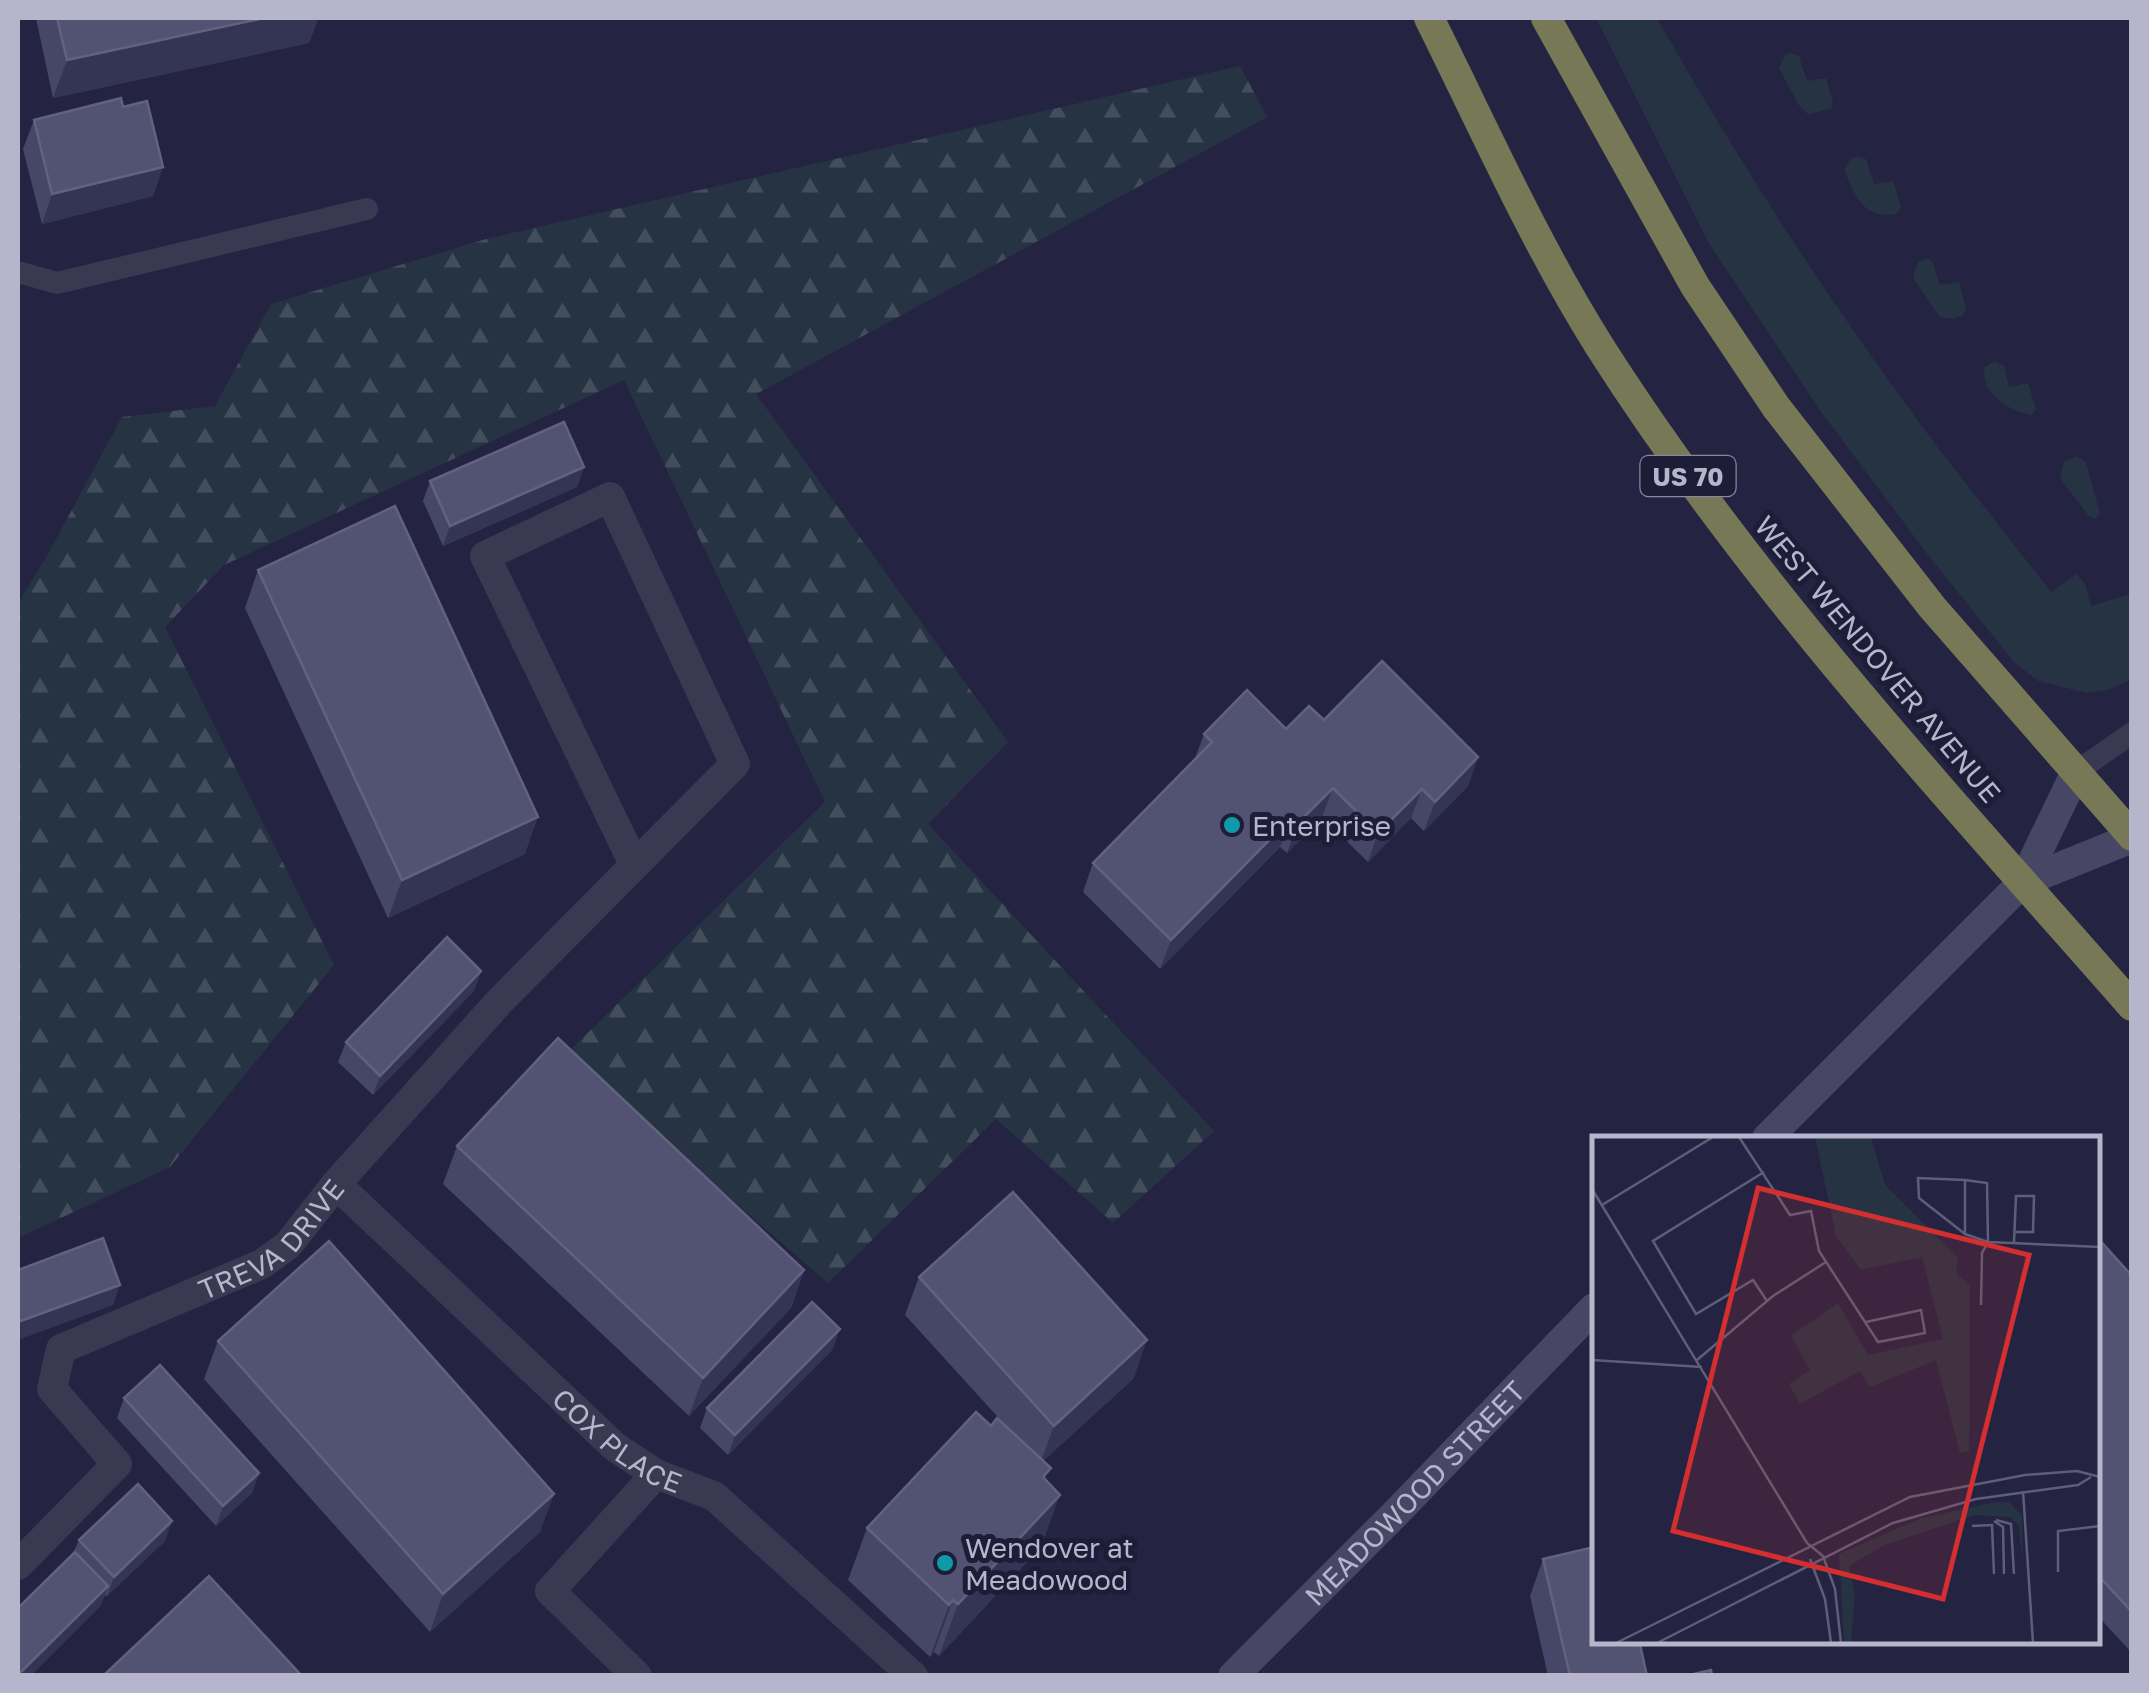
<svg xmlns="http://www.w3.org/2000/svg" width="2149" height="1693" viewBox="0 0 2149 1693" font-family="'Golos Text',sans-serif">
<style>
.grass{fill:#263343}
.forest{fill:url(#forest-firs)}
.lines{fill:none;stroke-linecap:round;stroke-linejoin:round}
.lane{stroke:#393951;stroke-width:22}
.street{stroke:#393951;stroke-width:30}
.secondary{stroke:#484665;stroke-width:30}
.highway{stroke:#777855;stroke-width:30}
.wall{fill:#464668}
.shaded-wall{fill:#343454}
.building{fill:#525272;stroke:#626280;stroke-width:2.5}
.culture-dot{fill:#0f9aa8;stroke:#1e1d37;stroke-width:4}
.labels{text-anchor:middle;dominant-baseline:central;stroke-width:10;stroke-linejoin:round;paint-order:stroke}
.shield{fill:#1e1d37;stroke:#88879f;stroke-width:2.5}
.shield-label{font-size:25px;font-weight:bold;fill:#b6b5cc}
.street-label{font-size:28px;fill:#b6b5cc;stroke:#1e1d37}
.poi-label{font-size:28px;fill:#b6b5cc;stroke:#1e1d37;text-anchor:start}
.inset-road{fill:none;stroke:#5e5e79;stroke-width:2.5}
.view{fill:#d42f30;fill-opacity:0.15;stroke:#d42f30;stroke-width:5}
.inset-edge{fill:none;stroke:#b6b5cc;stroke-width:5}
</style>
<defs>
<pattern id="forest-firs" width="22" height="20" patternUnits="userSpaceOnUse" patternTransform="scale(2.5)"><rect width="22" height="20" fill="#263343"/><path d="M5 1l3.5 6h-7zM16 11l3.5 6h-7z" fill="#434e5d"/></pattern>
</defs>
<rect width="100%" height="100%" fill="#242442"/>
<!-- grass -->
<path class="grass" d="M1596 18H1657C1737 159 1827 298 1924 429 1965 484 2009 537 2051 592L2077 574 2085 584 2091 606 2131 594V680L2108 690 2087 693 2038 681 2013 661 1928 555 1819 409 1708 242Z
M1790 53 1799 56 1807 81 1826 78 1833 103 1831 109 1808 114 1798 104 1779 68 1785 55Z
M1857 157 1866 159 1874 184 1893 181 1901 207 1896 214C1863 219 1856 197 1844 170L1851 158Z
M1928 258 1932 261 1940 285 1959 282 1966 310C1961 320 1949 320 1939 316L1915 281 1913 274 1918 262Z
M1995 361 2004 366 2009 387 2028 383 2036 409 2032 415C2011 413 1978 392 1985 367Z
M2077 456 2086 462 2100 514 2096 519 2088 515 2060 478 2064 462Z"/>
<!-- forest -->
<path class="forest" d="M1240 66 1267 117 756 394 1008 742 928 824 1214 1131 1113 1223 996 1119 828 1283 565 1055 825 802 624 380 224 565 165 627 334 965 170 1167 18 1238V603L47 556 122 417 215 406 271 304 486 239Z"/>
<g class="lines">
<!-- lane -->
<path class="lane" d="M18 272 57 283 367 209
M2076 772 2132 733"/>
<!-- street -->
<g class="street">
<path id="s1" d="M336 1184 615 1447 656 1474 714 1496 913 1676"/>
<path id="s2" d="M18 1565 117 1464 52 1389 61 1349 262 1264 288 1245 336 1184 499 1002 735 764 610 497 485 556 634 864"/>
<path d="M637 1676 550 1591 656 1474"/>
</g>
<!-- secondary -->
<g class="secondary">
<path d="M2023 882 2132 838"/>
<path d="M1767 1138 2023 882 2076 772"/>
<path id="s3" d="M1233 1676 1393 1516 1594 1308"/>
</g>
<!-- highway -->
<path class="highway" d="M1429 18C1484 128 1534 242 1600 347 1752 586 1946 794 2132 1006
M1546 18 1695 286 1776 407 1932 607 2132 836"/>
</g>
<!-- wall -->
<path class="wall" d="M36 18H318L309 43 53 98Z
M123 107 163 167 153 196 42 224 23 149 34 120Z
M584 467 577 487 443 546 423 501 430 481Z
M258 570 525 854 388 918 245 608Z
M1324 720 1478 757 1468 786 1424 831 1411 818 1368 862 1322 817 1287 853 1280 847 1160 969 1083 892 1093 863 1194 761 1204 734 1286 729Z
M481 971 474 991 373 1095 338 1062 346 1042Z
M457 1146 804 1270 791 1308 689 1416 443 1184Z
M2096 1236 2132 1276V1653L2096 1614Z
M919 1277 1134 1378 1043 1461 1046 1481 1041 1547 939 1656 934 1652 930 1657 848 1580 867 1528 1007 1427 905 1315Z
M218 1341 540 1532 430 1632 204 1379Z
M833 1349 728 1455 700 1428 707 1408Z
M124 1398 259 1473 252 1493 216 1526 117 1418Z
M79 1540 165 1541 107 1596 105 1595 100 1606 30 1676H18Z
M1543 1559 1647 1676H1548L1530 1596Z"/>
<!-- shaded-wall -->
<path class="shaded-wall" d="M264 18H318L309 43 53 98 67 60Z
M163 167 153 196 42 224 52 194Z
M584 467 577 487 443 546 450 526Z
M1478 757 1468 786 1424 831 1435 802Z
M1333 788 1322 817 1287 853 1297 824Z
M1422 789 1411 818 1368 862 1378 833Z
M538 817 525 854 388 918 402 880Z
M1291 818 1280 847 1160 969 1171 940Z
M481 971 474 991 373 1095 380 1076Z
M804 1270 791 1308 689 1416 703 1378Z
M120 1285 113 1305 18 1340V1322Z
M840 1329 833 1349 728 1455 735 1435Z
M1147 1340 1134 1378 1040 1464 1054 1426Z
M259 1473 252 1493 216 1526 223 1506Z
M554 1494 540 1532 430 1632 443 1594Z
M1060 1495 1041 1547 939 1656 958 1604Z
M172 1521 165 1541 107 1596 114 1577Z
M108 1586 100 1606 30 1676H18Z
M953 1600 934 1652 930 1657 949 1605Z"/>
<!-- building -->
<path class="building" d="M57 18H264L67 60Z
M121 98 123 107 147 101 163 167 52 194 34 120Z
M564 422 584 467 450 526 430 481Z
M395 506 538 817 402 880 258 570Z
M1382 661 1478 757 1435 802 1422 789 1378 833 1333 788 1297 824 1291 818 1171 940 1093 863 1212 742 1204 734 1247 690 1286 729 1309 706 1324 720Z
M447 937 481 971 380 1076 346 1042Z
M558 1038 804 1270 703 1378 457 1146Z
M1013 1192 1147 1340 1054 1426 919 1277Z
M2096 1236 2132 1276V1612L2096 1573Z
M103 1238 120 1285 18 1322V1270Z
M329 1241 554 1494 443 1594 218 1341Z
M812 1302 840 1329 735 1435 707 1408Z
M160 1365 259 1473 223 1506 124 1398Z
M976 1412 991 1426 997 1418 1051 1468 1043 1477 1060 1495 958 1604 953 1600 949 1605 867 1528Z
M138 1484 172 1521 114 1577 79 1540Z
M1594 1547V1640H1639L1647 1676H1570L1543 1559Z
M75 1552 108 1586 18 1675V1608Z
M209 1576 302 1676H103Z
M1711 1670 1712 1676H1685Z"/>
<!-- markers -->
<g class="culture-dot">
<circle cx="1232" cy="825" r="10"/>
<circle cx="945" cy="1563" r="10"/>
</g>
<g class="labels">
<!-- shield labels -->
<rect class="shield" x="1640.5" y="456" width="95" height="40" rx="8"/>
<g class="shield-label">
<text x="1688" y="476">US 70</text>
</g>
<!-- street labels -->
<g class="street-label">
<text transform="translate(1878 659) rotate(50)">WEST WENDOVER AVENUE</text>
<text stroke="none"><textPath href="#s2" startOffset="522">TREVA DRIVE</textPath></text>
<text stroke="none"><textPath href="#s1" startOffset="382">COX PLACE</textPath></text>
<text stroke="none"><textPath href="#s3" startOffset="258">MEADOWOOD STREET</textPath></text>
</g>
<!-- poi labels -->
<g class="poi-label">
<text x="1252" y="825">Enterprise</text>
<text x="965" y="1547">Wendover at<tspan x="965" dy="32">Meadowood</tspan></text>
</g>
</g>
<!-- overview -->
<g transform="translate(1592 1136)">
<rect width="508" height="508" fill="#242442"/>
<path d="M404 366H417L430 380 431 434 427 390 418 381 383 379 292 409 257 430 263 460 259 507H252L247 418 330 382Z" fill="#263343"/>
<path d="M223 1H279L293 49 366 122 364 137 378 150 377 315 368 317 344 224 278 251 268 235 208 268 197 248 218 234 199 200 246 167 276 219 351 203 330 121 269 134 244 100Z" fill="#263343"/>
<path class="inset-road" d="M147 1 198 79 219 75 227 115 286 206 333 197 329 174 274 186M172 36 61 105 104 178 161 144 175 165M373 44 326 42 327 62 373 98M0 53 215 407 231 420 243 453 249 507M10 69 121 1M422 106 424 60H442L441 96H422M389 169 390 117 396 106 395 47 373 44V98L396 106 508 111M0 224 110 231M105 224 181 160 234 126M431 355 441 507M404 384 419 388 422 438M402 385 411 391 412 438M380 390 400 389 402 438M218 423 233 463 239 507M466 436V395L508 390M24 507 318 361 433 339 485 335 508 341M65 507 301 387 384 363 486 349 499 341"/>
<path class="view" d="M166 52 437 119 351 463 81 395Z"/>
<rect width="508" height="508" class="inset-edge"/>
</g>
<!-- border -->
<rect width="2149" height="1693" fill="none" stroke="#b6b5cc" stroke-width="40"/>
</svg>
